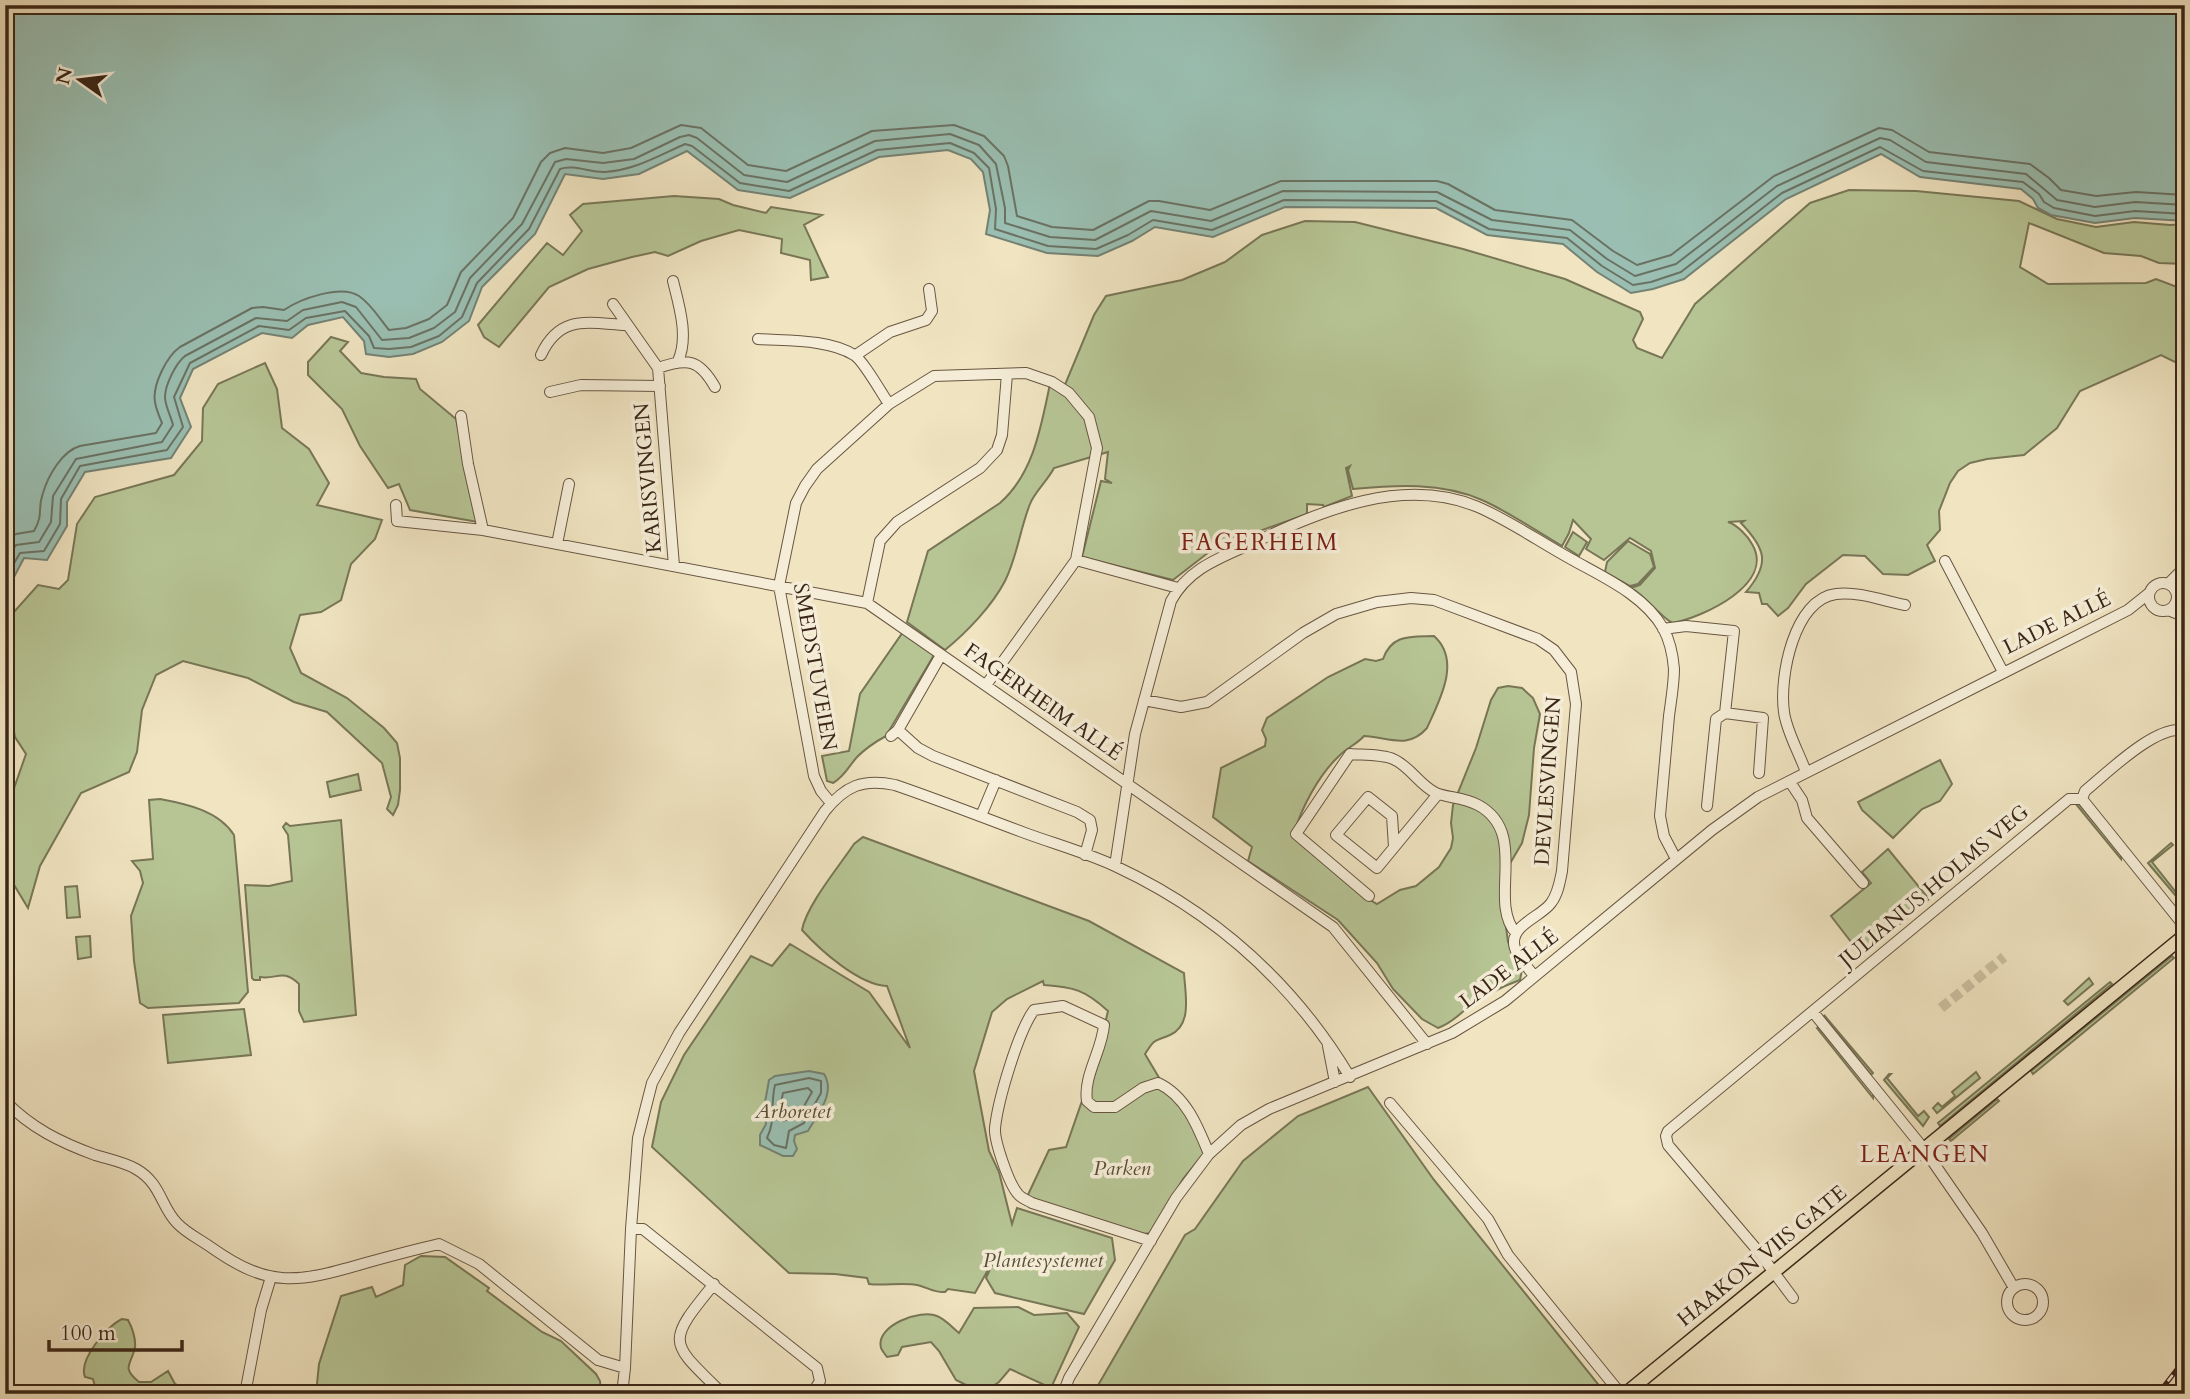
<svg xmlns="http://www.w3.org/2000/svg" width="2190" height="1399" viewBox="0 0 2190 1399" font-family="Cardo,serif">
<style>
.green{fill:#b7c595;stroke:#787656;stroke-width:2}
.water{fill:#9abfb2;stroke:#748274;stroke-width:2}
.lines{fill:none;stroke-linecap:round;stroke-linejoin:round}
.shore{stroke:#6a7264;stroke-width:2}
.minor-tunnel{stroke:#ccbe9f;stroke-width:10;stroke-dasharray:10 5;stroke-linecap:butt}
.minor-casing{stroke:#685642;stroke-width:12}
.major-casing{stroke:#3a2617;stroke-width:15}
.minor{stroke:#f5edd7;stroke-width:10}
.major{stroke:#f0e4c1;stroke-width:12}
.rail-casing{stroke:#3a2617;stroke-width:5}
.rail{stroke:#f5edd7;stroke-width:2.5;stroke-dasharray:8;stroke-linecap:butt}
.labels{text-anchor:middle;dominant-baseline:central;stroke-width:7;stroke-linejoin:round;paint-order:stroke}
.street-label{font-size:21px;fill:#3a2617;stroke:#f5edd7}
.park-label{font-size:21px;font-style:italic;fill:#594e36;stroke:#f5edd7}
.neighbourhood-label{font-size:23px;letter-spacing:2px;fill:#7a1f14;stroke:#f5edd7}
</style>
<rect width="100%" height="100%" fill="#f0e4c1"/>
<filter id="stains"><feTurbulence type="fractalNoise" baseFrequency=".00286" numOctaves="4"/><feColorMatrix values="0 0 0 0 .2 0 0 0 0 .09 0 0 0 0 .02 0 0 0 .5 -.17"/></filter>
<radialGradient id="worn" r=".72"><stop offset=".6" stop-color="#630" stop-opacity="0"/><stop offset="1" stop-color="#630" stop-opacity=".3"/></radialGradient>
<!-- green -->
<path class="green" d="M1849 190 1916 191 2019 201 2057 219 2096 227 2134 222 2170 225 2185 224V264L2159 263 2141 256 2104 253 2029 223 2020 267 2048 284 2146 283 2156 279 2185 290V367L2161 355 2080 391 2057 428 2024 455 1987 459 1970 463 1958 471 1950 483 1939 511 1940 530 1927 545 1935 561 1908 575 1883 574 1865 556 1843 555 1806 584 1788 608 1778 616 1767 604H1762L1759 593 1746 592C1771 563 1765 548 1741 523L1744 521 1728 522C1737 525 1747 535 1752 544 1776 584 1703 617 1673 623 1662 619 1646 596 1631 588L1640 585 1655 568 1651 551 1630 538 1604 560 1586 549 1591 539 1573 520 1569 533 1562 546C1536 531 1509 512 1482 500 1441 482 1396 485 1353 489L1348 470 1350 466 1346 468 1352 496 1324 507 1323 505 1307 504V514L1240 538 1236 534 1223 546 1209 552 1173 580 1082 557 1101 481 1112 483 1105 479 1108 452 1054 468C1048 480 1034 493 1030 504 1020 529 1017 557 1005 581 992 606 967 632 945 650L907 622 928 551 1000 503C1034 473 1041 426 1050 384L1062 392 1094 315 1106 296 1182 280 1225 262 1262 235 1305 221 1355 222 1463 249 1565 279 1640 312 1643 319 1633 340 1637 348 1662 358 1695 304 1810 203Z
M674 196 719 199 733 205 766 213 771 207 822 215 804 225 828 277 811 280 810 260 781 253 782 239 739 230 701 241 668 256 655 252 632 257 588 269 549 287 499 347 484 337 478 325 547 243 563 255 582 231 570 215 583 204Z
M331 337 348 342 340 351 361 373 384 377 416 379 420 389 456 419 478 522 410 510 399 484 388 488 360 446 342 409 308 375V362Z
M265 363 277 389 282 428 309 449 329 483 317 505 382 520 375 539 351 564 341 600 321 612 300 615 290 648 301 673 347 698 384 728 397 743 400 758V790L398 805 393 815 387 809 391 797 382 763 327 712 294 702 248 678 183 661 156 675 142 710 137 752 129 772 81 793 40 866 28 908 5 870V814L26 754 15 737 5 685V642L13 613 38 585 59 589 68 580 77 524 95 497 174 475 202 441 203 408 218 384Z
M1573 532 1587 542 1579 556 1565 547Z
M1628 541 1650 554 1654 567 1638 584 1630 586 1605 572 1607 562Z
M903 632 934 655 886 736C875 742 866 748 857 757 849 766 844 777 833 783L827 781 822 756 849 751 860 694Z
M1434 636C1462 661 1439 701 1427 728 1408 750 1388 737 1364 736 1356 745 1346 748 1338 757 1319 775 1301 808 1294 834L1362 895 1377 904 1400 890 1416 886 1439 867 1451 848 1453 838 1451 823 1453 805 1476 748 1491 700 1498 688 1508 686 1522 688 1533 698 1540 714 1534 748 1529 815 1522 843 1505 872 1502 897 1508 942 1522 970 1520 980C1500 987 1482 997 1465 1010 1455 1018 1451 1023 1438 1028L1422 1019 1393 989 1377 963 1338 920 1248 861 1252 847 1213 817 1221 768 1265 746 1266 739 1262 730 1267 718 1328 677 1365 659 1376 661 1383 659C1392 634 1410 637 1434 636Z
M1940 760 1952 784 1940 801 1922 809 1893 838 1862 810 1858 802Z
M358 774 361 790 330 797 327 782Z
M160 799C187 804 219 811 234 835L248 992 239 1003 148 1008 140 1003 134 961 131 916 143 883 140 871 132 861 153 859 149 800Z
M2075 803 2079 804 2121 854V859Z
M341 820 356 1015 304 1022 299 1011V984C282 968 277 980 260 977V980H254L252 978 245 885 269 886 292 881 288 835 283 827 286 823 290 826Z
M863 837 1089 921 1184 973C1185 993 1193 1025 1170 1035 1154 1042 1156 1037 1145 1054L1164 1086 1158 1083 1115 1107 1087 1101 1108 1011C1085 990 1074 987 1044 985L1043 981 1007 999 992 1012 974 1071 989 1151 999 1172 1012 1224 1017 1208 1112 1238 1115 1260 1084 1314 995 1293 986 1278 997 1254 975 1293 948 1289 945 1292C934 1293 927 1287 917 1285 902 1282 885 1286 869 1284L867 1278 835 1274 789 1273 652 1147 661 1102 684 1055 751 956 772 966 790 944 869 992 910 1048 887 986C859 985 820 950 802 930 806 906 840 865 854 844Z
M2171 843 2173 845 2152 862 2175 891 2180 887 2183 890 2175 895 2148 863Z
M1888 849 1929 899 1862 956 1831 916 1871 883 1862 872Z
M77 886 80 917 67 918 65 887Z
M90 936 91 957 78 959 76 937Z
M2172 956 2174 958 2033 1074 2031 1071Z
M2089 978 2093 984 2068 1005 2064 1001Z
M2110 982 2112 984 1940 1126 1938 1123Z
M244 1009 251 1055 168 1063 163 1015Z
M1824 1015 1873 1073 1871 1075 1825 1018Z
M1819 1027 1873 1093V1098L1817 1028Z
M1976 1072 1980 1078 1937 1113 1933 1108 1938 1103 1942 1107 1955 1096 1952 1092Z
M1889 1074H1891L1887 1078 1918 1116 1924 1111 1929 1117 1923 1126 1884 1080Z
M1158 1087C1184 1097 1195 1127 1206 1151L1183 1179 1152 1233 1134 1235 1026 1199 1049 1150 1066 1147 1082 1101 1093 1110Z
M1368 1087 1434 1180 1602 1389 1596 1394H1093L1185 1235 1195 1229 1243 1161 1298 1116Z
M1997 1099 1999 1101 1951 1141 1949 1139Z
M421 1256 445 1257 489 1288 487 1291 542 1332 561 1341 596 1374 600 1381 601 1394H316L319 1364 341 1296 372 1287 376 1297 403 1285 405 1265Z
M1018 1307 1034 1315 1067 1313 1079 1327 1051 1388 1010 1369 999 1382 982 1393 956 1380 939 1351 931 1342 902 1347 898 1355 887 1357C885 1354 882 1351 881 1348 875 1325 921 1309 937 1316 945 1319 953 1328 959 1333L974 1308Z
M122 1319 128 1320C132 1327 136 1339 135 1347 132 1365 120 1366 139 1382H151L168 1371 175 1384 195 1394H97L93 1379 85 1377C78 1360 107 1326 122 1319Z"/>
<!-- water -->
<path class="water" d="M5 5H2185V221L2135 218 2095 223 2051 215 2038 208 2033 199 2021 189 1920 177 1881 154 1786 199 1684 279 1653 289 1631 293 1597 272 1563 244 1487 235 1436 208 1285 207 1213 237 1155 227 1132 241 1098 256 1047 253 986 234 990 210 983 172 971 159 948 150 879 157 790 198 738 190 687 151 639 174 603 179 565 174 535 234 482 287 469 321 442 342 413 354 389 357 366 354 364 341 343 317 308 325 292 338 262 333 193 369 180 398 191 427 171 458 85 472 67 502V526L47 560 24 558 5 594Z
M809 1071 824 1074C836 1093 818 1113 808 1131L795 1135 794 1141 797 1149 793 1156H783L760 1145V1135L766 1124 764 1108 769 1080 775 1076Z"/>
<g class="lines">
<!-- shore -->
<path class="shore" d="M5 541 16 534 34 531C44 514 37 509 43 493 48 476 62 451 80 446L156 433 162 423C159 416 156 409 155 402 152 385 167 356 180 347L252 308 263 307 284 310C300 299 341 284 359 296 371 304 380 319 389 330L406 328 429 319 447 305 461 272 513 218 541 162 550 153 565 148 603 153 631 148 681 125 701 128 748 165 786 171 872 131 954 125 984 136 1004 156 1008 166 1017 216 1052 227 1093 230 1149 201H1159L1210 210 1281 181H1437L1448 184 1495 210 1572 220 1613 251 1637 265 1671 255 1774 176 1879 128 1892 130 1929 152 2030 164 2049 178 2061 190 2096 196 2136 192 2185 195
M5 561 16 545 39 542 51 522 53 496 76 459 162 442 173 425C171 416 165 406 165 397 165 385 176 363 185 356L256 318 287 321 303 310 342 302 356 307 382 340 409 338 434 328 455 312 470 278 522 224 555 162 566 159 603 163 634 159 680 137 689 135 697 138 744 175 787 182 875 141 950 134 979 145 996 164 1005 208V223L1050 237 1095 240 1151 211 1211 221 1283 191 1437 192 1492 220 1570 230 1607 259 1635 276 1676 264 1777 186 1880 138 1890 140 1926 162 2026 174 2057 200 2095 207 2135 202 2185 205
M5 579 20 553 44 551 60 524 61 499 80 466 167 450 183 427 174 397 190 363 259 326 289 330 306 318 345 311 369 336 374 348 389 349 411 347 439 336 462 317 477 283 529 229 560 169C574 164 591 173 605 172 635 170 658 156 685 144L692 146 740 183 789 191 877 150 950 143 974 153 989 168 996 209 995 229 1048 246 1096 249 1128 235 1153 220 1212 230 1284 200 1436 201 1489 229 1567 238 1602 266 1633 285 1651 282 1681 272 1782 193 1880 147 1923 171 2023 182 2039 194 2044 202 2054 208 2095 216 2135 211 2185 214
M809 1078 821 1081V1093L804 1123 789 1131 786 1148 774 1145 767 1138C776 1120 770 1105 775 1085Z
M808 1088 812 1092 799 1115 783 1121 780 1108 783 1093Z"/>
<!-- minor-tunnel -->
<path class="minor-tunnel" d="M1941 1008 2004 957"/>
<defs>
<path id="minor" d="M673 281C679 305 689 337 678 361
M613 304 658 368 674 566
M758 339C787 341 829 339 854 355 863 360 882 394 889 404
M541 355C560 314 588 323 626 325
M856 355 890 332 926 320 932 311 929 289
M658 368C688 358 699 359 715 387
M550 392 581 385 660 386
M461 416 468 464 483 530
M396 505 397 521 483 530 867 603 1333 927 1427 1044
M557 544 569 484
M1076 560 1178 588
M1945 561 2003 672
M2149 597a14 14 0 1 1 28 0a14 14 0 1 1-28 0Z
M2169 583 2185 567
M867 603 880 541 897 522 980 468 997 450 1002 435 1007 374
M2168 610 2185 617
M1663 629 1686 626 1734 631 1725 713 1716 719 1707 806
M1144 700 1181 707 1207 702 1303 633 1336 614 1377 602 1411 598 1434 600 1538 639 1554 650 1571 672 1576 704 1562 871C1560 881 1558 894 1551 903 1542 916 1513 924 1514 943 1514 954 1528 967 1534 976
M1725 713 1763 718 1759 773
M898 730 918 748 933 756 1077 812 1090 820 1092 830 1085 855
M891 736 898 730 941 655
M1806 772C1800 755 1786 730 1784 712 1779 677 1794 599 1836 594 1858 591 1884 601 1905 605
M1790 782 1802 800 1807 818 1863 883
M2082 799 2185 927
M2082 799 2085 791C2105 775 2158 722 2185 731
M831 803 821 791 814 776 779 586 796 503 805 486 817 469 889 404 934 376 1026 373 1052 382 1069 393 1089 417 1097 448 1076 560 986 685
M981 816 996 780
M1394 847 1392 816 1368 797 1336 835 1377 868 1438 794
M1115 866 1135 734 1171 601C1189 567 1223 557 1255 542 1324 510 1403 476 1478 507 1510 521 1540 542 1571 559 1603 577 1644 595 1663 628 1669 639 1673 656 1674 669 1674 684 1671 701 1669 716 1666 750 1663 783 1660 816L1664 836 1676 859
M1369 896 1296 834 1350 754C1363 755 1382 754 1393 759 1410 766 1420 786 1436 793 1448 798 1463 797 1478 805 1530 833 1487 901 1516 933
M1813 1012 1924 1149 1982 1233 2014 1288
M1328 1046 1335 1082
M5 1101C31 1128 60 1142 95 1155 108 1159 124 1162 136 1169 161 1183 161 1207 177 1223 186 1233 201 1240 212 1248 269 1288 297 1283 362 1264 387 1257 413 1250 439 1244L479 1264 598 1360 625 1368
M1390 1103 1488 1219 1508 1255 1621 1394
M631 1229H643L817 1368 820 1381 812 1394
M1151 1241 1032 1203C1027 1200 1021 1198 1018 1194 1009 1184 994 1141 995 1128 998 1100 1018 1032 1034 1010L1063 1006 1104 1025C1102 1051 1083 1076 1087 1101L1094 1107H1115L1143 1088 1158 1083C1186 1096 1198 1127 1209 1154
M714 1284C665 1344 669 1341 723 1394
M2007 1302a18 18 0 1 1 36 0a18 18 0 1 1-36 0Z
M1793 1298 1758 1251 1668 1145 1666 1136 1668 1131 2069 799H2082
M245 1394 261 1310 271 1277
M622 1394 625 1368 631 1229 638 1138 652 1083 679 1033 825 811C845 786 863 778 895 785 939 800 982 817 1025 833 1055 844 1087 853 1115 866 1216 913 1293 982 1350 1077
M1063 1394 1069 1378 1176 1198 1209 1154 1241 1125 1269 1109 1452 1033 1505 1001 1712 830 1758 797 2128 610 2148 594"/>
<path id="major" d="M1625 1394 2185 935"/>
</defs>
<!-- minor casing -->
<use href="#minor" class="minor-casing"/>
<!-- major casing -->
<use href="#major" class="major-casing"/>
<!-- minor -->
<use href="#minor" class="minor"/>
<!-- major -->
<use href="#major" class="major"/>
<defs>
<path id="rail" d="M2158 1394 2185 1359"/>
</defs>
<!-- rail casing -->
<use href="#rail" class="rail-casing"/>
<!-- rail -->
<use href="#rail" class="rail"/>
</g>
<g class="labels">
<!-- street labels -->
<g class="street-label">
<text transform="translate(648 478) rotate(-95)">KARISVINGEN</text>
<text transform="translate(2057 623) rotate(-26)">LADE ALLÉ</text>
<text transform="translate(815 667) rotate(80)">SMEDSTUVEIEN</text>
<text transform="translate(1043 702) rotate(35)">FAGERHEIM ALLÉ</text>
<text transform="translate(1548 781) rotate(-86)">DEVLESVINGEN</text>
<text transform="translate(1934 886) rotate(-40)">JULIANUS HOLMS VEG</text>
<text transform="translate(1509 969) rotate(-37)">LADE ALLÉ</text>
<text transform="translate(1762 1256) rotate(-39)">HAAKON VIIS GATE</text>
</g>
<!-- park labels -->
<g class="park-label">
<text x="793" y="1111">Arboretet</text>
<text x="1122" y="1168">Parken</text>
<text x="1043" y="1260">Plantesystemet</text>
</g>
<!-- neighbourhood labels -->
<g class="neighbourhood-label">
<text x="1260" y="542">FAGERHEIM</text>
<text x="1925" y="1154">LEANGEN</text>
</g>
</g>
<!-- margin -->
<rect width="2190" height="1399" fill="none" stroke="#f0e4c1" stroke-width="28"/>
<rect x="7" y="7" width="2176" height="1385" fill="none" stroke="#3a2617" stroke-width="3.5"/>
<rect x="14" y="14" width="2162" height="1371" fill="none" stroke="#3a2617" stroke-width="2"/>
<!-- north arrow -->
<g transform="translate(80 80) rotate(284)" stroke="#f5edd7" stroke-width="5" paint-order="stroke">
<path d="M0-5L12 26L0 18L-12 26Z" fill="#3a2617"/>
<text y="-10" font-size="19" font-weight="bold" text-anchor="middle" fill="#3a2617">N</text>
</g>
<!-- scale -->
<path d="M49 1340v10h133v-10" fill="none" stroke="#3a2617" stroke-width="3.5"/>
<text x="60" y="1340" font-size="21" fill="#3a2617" stroke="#f5edd7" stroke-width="5" paint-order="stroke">100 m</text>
<rect width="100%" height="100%" filter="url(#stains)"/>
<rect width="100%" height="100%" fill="url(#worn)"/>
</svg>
